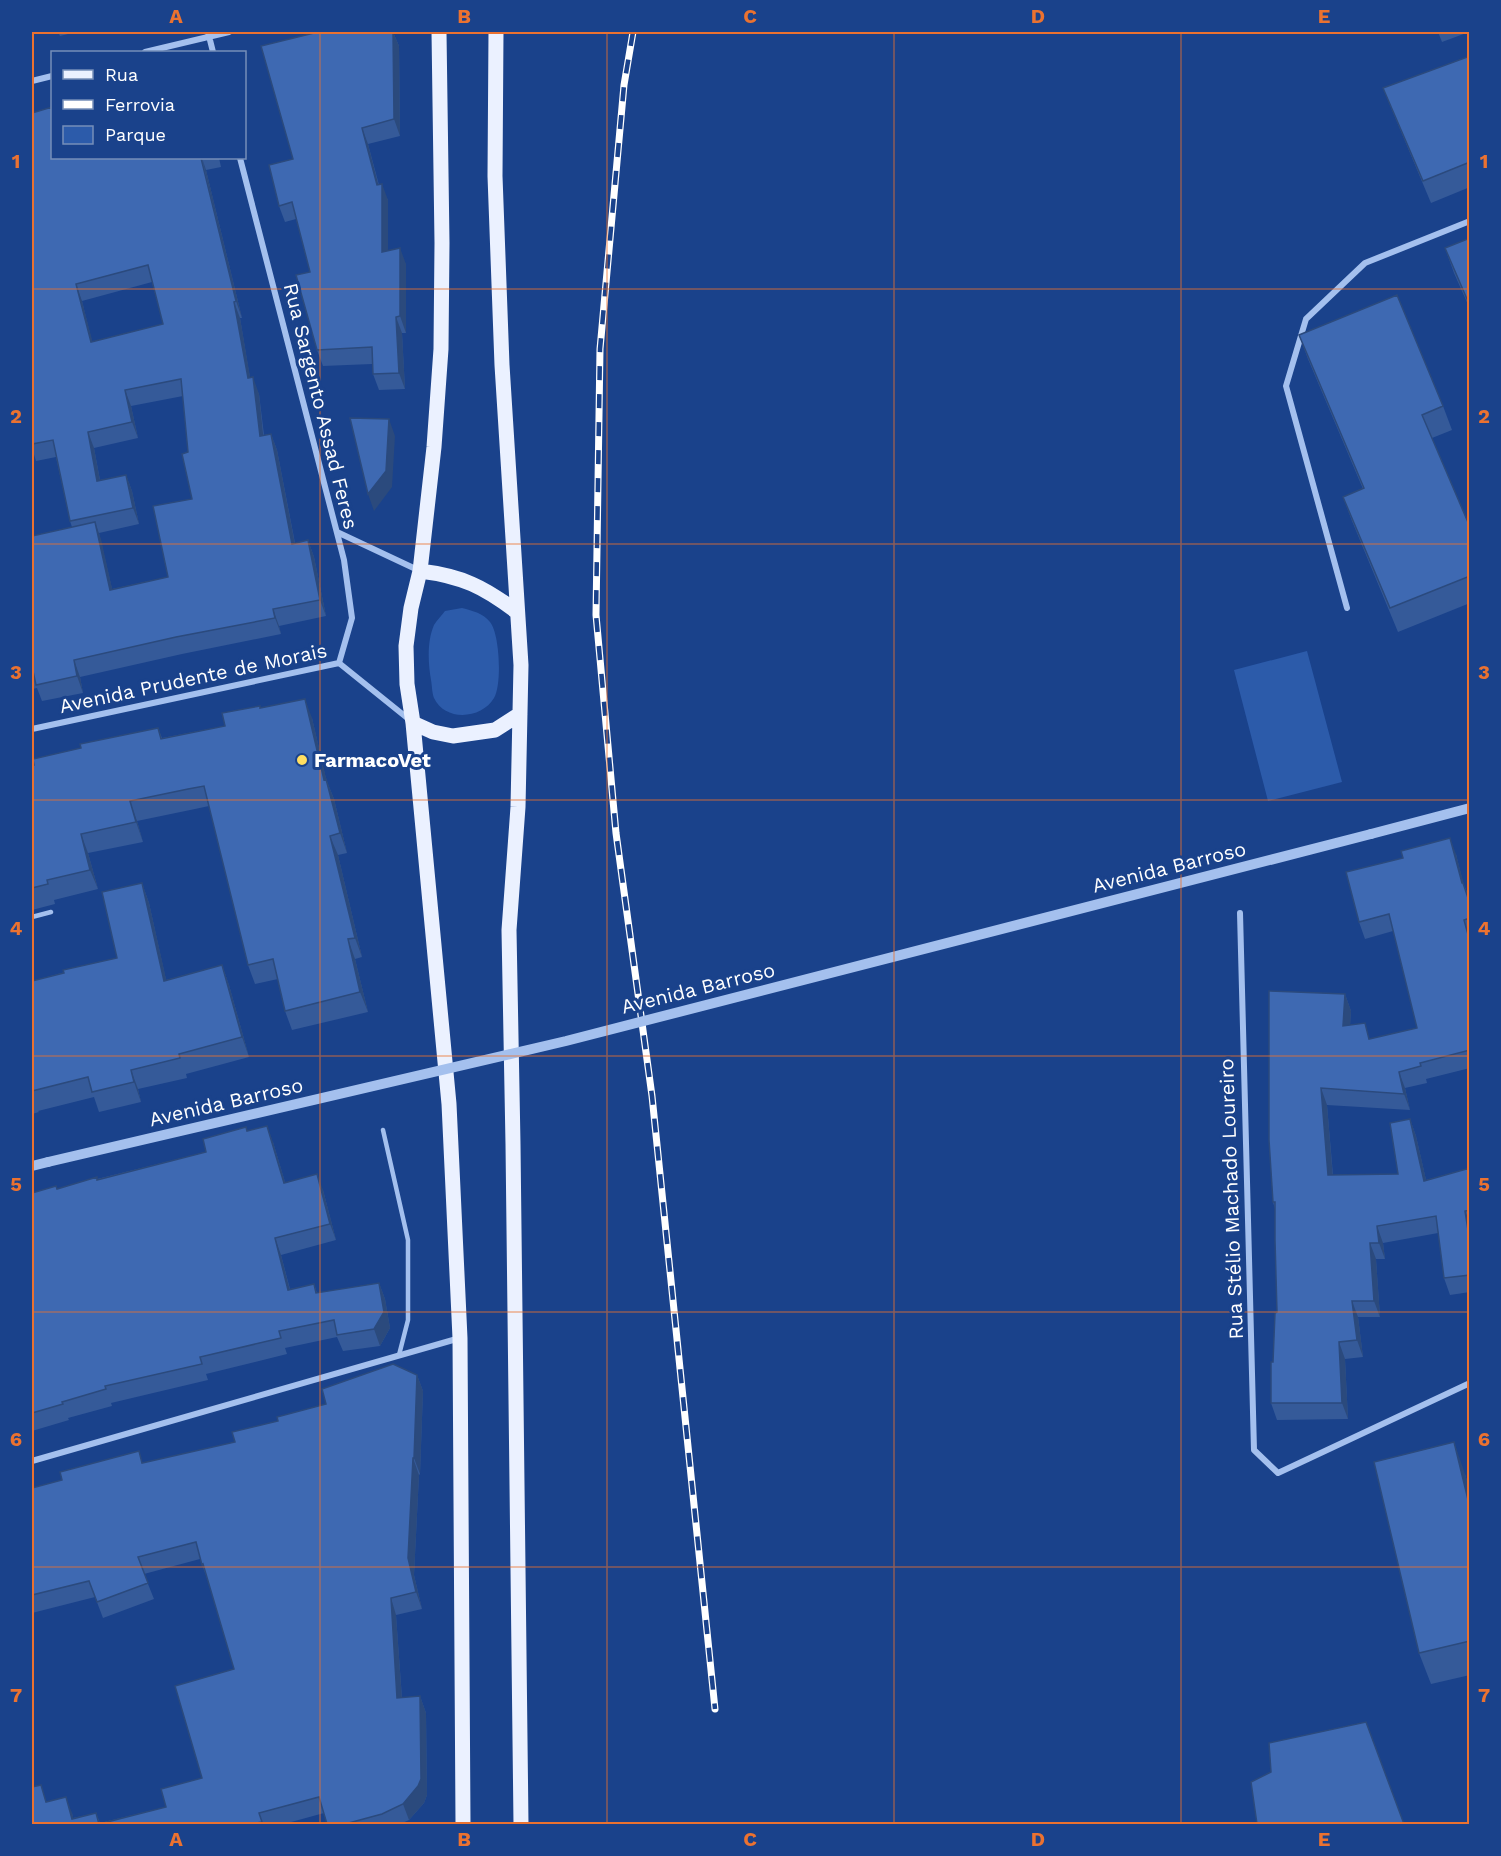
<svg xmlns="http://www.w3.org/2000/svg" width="1501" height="1856" viewBox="0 0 1501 1856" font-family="'Work Sans',sans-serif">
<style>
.green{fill:#2c5baa}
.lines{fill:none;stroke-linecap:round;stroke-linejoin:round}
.service{stroke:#a4c0ee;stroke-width:4.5}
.minor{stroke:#a4c0ee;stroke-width:6}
.tertiary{stroke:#a4c0ee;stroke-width:10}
.primary{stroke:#ebf1ff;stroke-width:15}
.rail-casing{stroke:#fff;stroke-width:7}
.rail{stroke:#1a428b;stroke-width:4.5;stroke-dasharray:14;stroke-linecap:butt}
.tertiary-bridge{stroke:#a4c0ee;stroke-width:10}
.wall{fill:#355a99;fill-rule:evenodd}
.shaded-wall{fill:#2b4a7d}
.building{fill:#3e69b2;stroke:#2b4a7d;stroke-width:1.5;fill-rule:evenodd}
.grid{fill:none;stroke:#eb7230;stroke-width:1.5;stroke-opacity:0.55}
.poi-dot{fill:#ffde61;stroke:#1a428b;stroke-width:2}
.labels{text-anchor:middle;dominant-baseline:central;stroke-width:6;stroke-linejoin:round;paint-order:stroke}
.street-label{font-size:20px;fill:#fff;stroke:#1a428b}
.poi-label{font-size:20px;font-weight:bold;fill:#fff;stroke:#1a428b;text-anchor:start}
.neatline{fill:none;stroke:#eb7230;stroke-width:2}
.grid-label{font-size:20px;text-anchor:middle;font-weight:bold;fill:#eb7230}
</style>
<rect width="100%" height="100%" fill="#1a428b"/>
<!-- green -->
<path class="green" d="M462 608C473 611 483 613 490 622 500 634 502 685 494 698 482 719 445 722 434 698 432 693 432 685 431 680 428 663 427 641 434 625 437 620 442 615 445 611Z
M1307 651 1342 782 1268 801 1234 670Z"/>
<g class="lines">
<!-- service -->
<path class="service" d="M32 917 51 912
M383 1130 408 1240V1320L399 1355"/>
<!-- minor -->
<path class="minor" d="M208 32 213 52
M145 52 229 32
M32 81 52 76
M240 158 344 560 352 618 339 663
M337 532 420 571
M1347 608 1286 386 1306 319 1365 263 1470 221
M339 663 411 721
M32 729 339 663
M1240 913 1254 1450 1278 1473 1470 1383
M32 1461 460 1338"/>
<!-- tertiary -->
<path class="tertiary" d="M1371 834 1470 808
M32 1166 48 1162"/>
<!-- primary -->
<path class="primary" d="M439 32 442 243 441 349 434 447 420 571 411 608 406 646 407 684 413 723 449 1104 460 1338 463 1824
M496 32 495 176 502 365 521 665 518 807 509 930 513 1144 521 1824
M420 571C462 576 484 587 517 612
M413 723 433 732 453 736 495 730 520 714"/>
<defs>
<path id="rail" d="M633 32 624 85 600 349 596 615 616 833 652 1096 715 1709"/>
</defs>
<!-- rail casing -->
<use href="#rail" class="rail-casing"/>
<!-- rail -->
<use href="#rail" class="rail"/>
<!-- tertiary-bridge -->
<path class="tertiary-bridge" d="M48 1162 566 1041 1371 834"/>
</g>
<!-- wall -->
<path class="wall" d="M32 32H42L32 34Z
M58 32H76L60 36Z
M318 32H393L399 46 400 136 368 144 379 185 388 200V251L406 264V333H402L405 389 379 390 373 374 372 364 323 366 317 350 310 272 296 219 285 222 279 206 293 159Z
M1438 32H1469L1442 42Z
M1470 56V187L1431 203 1392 110 1383 88Z
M32 113 52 158H219L221 167 206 170 242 318H240L250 378 259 394 264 435 271 434 277 450 295 543 308 540 314 557 326 616 279 626 281 634 182 654 80 677 83 693 42 701 37 688 32 689V536L72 527 70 521 56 457 36 461 32 448ZM152 282 163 324 92 342 82 301ZM183 396 192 499 168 577 112 589 99 533 139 524 132 491 126 475 100 480 94 448 138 438 131 406Z
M1470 238V309L1454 273 1445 248Z
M1299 335 1443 406 1452 430 1432 438 1470 527V603L1398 632 1352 521 1343 497 1363 489 1308 359Z
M261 708 312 718 326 779 334 799 347 853 338 855 362 957 355 959 368 1012 292 1030 285 1011 278 979 255 984 248 965 209 806 195 809 137 821 143 842 88 853 98 889 54 900 55 904 32 910V765L81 748 115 738 158 728 162 738 225 726Z
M1456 854 1463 883 1470 899V1068L1426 1079 1427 1083 1405 1088 1410 1110 1327 1105 1333 1175 1398 1174 1410 1119 1416 1136 1426 1180 1470 1168V1292L1450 1295 1444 1278 1438 1233 1383 1243 1385 1259H1376L1380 1317H1358L1363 1357 1345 1359 1348 1419 1277 1420 1271 1403 1277 1312 1275 1209 1273 1202 1345 994 1351 1011 1350 1025 1370 1039 1417 1028 1393 931 1365 939 1359 922Z
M142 883 149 903 166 980 222 965 229 985 249 1057 186 1074 187 1078 138 1089 141 1102 99 1112 94 1097 38 1111 39 1112 32 1114V981L117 958Z
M248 1130 273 1142 285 1182 323 1190 336 1240 281 1255 290 1289 314 1284 317 1293 379 1283 385 1299 390 1328 380 1346 343 1351 337 1337 285 1348 287 1354 206 1374 208 1380 111 1403 112 1406 68 1418 69 1420 32 1431V1193L57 1189 97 1179 206 1152Z
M417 1375 423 1391 420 1474 419 1475 414 1575 422 1609 396 1615 402 1698 420 1696 426 1713 427 1795 424 1803 409 1820 400 1824H327L324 1813 284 1824H32L47 1802 72 1813 73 1818 96 1813 100 1823 166 1807 202 1778 234 1669 208 1581 200 1559 144 1574 154 1599 103 1618 95 1597 32 1613V1488L235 1442 278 1421 326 1404Z
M1465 1474 1470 1491V1675L1431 1684 1419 1653Z"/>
<!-- shaded-wall -->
<path class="shaded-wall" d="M393 32 399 46 400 136 394 119Z
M362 128 368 144 382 199V184L388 200V269L382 252 377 185Z
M202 158 206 170 242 318 236 301Z
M400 248 406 264V333L400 316Z
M76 284 82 301 97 359 91 342Z
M234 302 240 318 253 394 248 378Z
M396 317 402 333 405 389 399 373Z
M253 377 259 394 265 453 260 436Z
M125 390 131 406 138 438 132 422Z
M389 419 395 436 392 487 374 511 368 494Z
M88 432 94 448 103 497 97 481Z
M271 434 277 450 298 560 292 544Z
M126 475 132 491 139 524 133 508Z
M95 522 101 539 116 606 110 590Z
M308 540 314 557 326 616 320 600Z
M273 609 279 626 281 634 275 618Z
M74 660 80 677 83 693 77 676Z
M305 699 312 718 331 799 324 780Z
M326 779 334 799 347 853 340 833Z
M130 801 137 821 143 842 136 822Z
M81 834 88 853 98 889 90 870Z
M330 836 338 855 362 957 355 938Z
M1450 838 1456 854 1468 900 1462 883Z
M142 883 149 903 171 1001 164 981Z
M348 939 355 959 368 1012 360 992Z
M222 965 229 985 249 1057 242 1037Z
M1345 994 1351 1011 1349 1043 1343 1026Z
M131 1070 138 1089 141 1102 134 1082Z
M1399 1072 1405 1088 1410 1110 1404 1094Z
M1321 1088 1327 1105 1334 1191 1328 1175Z
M1410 1119 1416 1136 1430 1197 1424 1181Z
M267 1126 273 1142 290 1199 284 1183Z
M317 1174 323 1190 336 1240 330 1224Z
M1465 1211 1470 1223V1243Z
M1377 1226 1383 1243 1385 1259 1379 1243Z
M275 1238 281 1255 294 1306 288 1290Z
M1370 1243 1376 1259 1380 1317 1374 1301Z
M379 1283 385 1299 390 1328 380 1346 374 1329Z
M1352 1301 1358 1317 1363 1357 1357 1340Z
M1339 1342 1345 1359 1348 1419 1342 1403Z
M417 1375 423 1391 420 1474 414 1458Z
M1454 1442 1465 1474 1470 1491V1508Z
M413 1458 419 1475 414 1575 422 1609 416 1592 408 1558Z
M391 1598 396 1615 403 1714 397 1698Z
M420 1696 426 1713 427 1795 424 1803 409 1820 403 1804Z
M66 1797 72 1813 75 1824 72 1819Z"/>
<!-- building -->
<path class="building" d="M318 32H393L394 119 362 128 377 185 382 184V252L400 248V316L396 317 399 373 373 374 372 347 317 350 296 275 310 272 292 202 279 206 269 165 293 159 261 46Z
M1470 56V162L1423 181 1383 88Z
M52 107V158H201L236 301 234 302 248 378 253 377 260 436 271 434 292 544 308 540 320 600 273 609 275 618 176 637 74 660 77 676 36 685 33 671H32V536L95 522 110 590 168 577 153 506 192 499 182 454 188 452 181 379 125 390 132 422 88 432 97 481 126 475 133 508 70 521 53 440 32 444V113ZM148 265 163 324 91 342 76 284Z
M1470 238V306L1445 248Z
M1397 295 1443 406 1422 415 1470 527V576L1390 608 1343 497 1364 488 1299 335Z
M350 418 389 419 386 471 368 494Z
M305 699 324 780 326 779 340 833 330 836 355 938 348 939 360 992 285 1011 273 959 248 965 204 786 188 789 130 801 136 822 81 834 90 870 47 880 48 884 32 888V765H34L33 759 81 748 80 744 158 728 161 739 225 726 222 713 260 706V708Z
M1450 838 1462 883H1463L1470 904V918L1464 920 1470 942V1050L1420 1063 1421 1066 1399 1072 1404 1094 1321 1088 1328 1175 1398 1174 1390 1123 1410 1119 1424 1181 1470 1168V1210L1465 1211 1470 1243V1275L1444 1278 1436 1216 1377 1226 1379 1243H1370L1374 1301H1352L1357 1340 1339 1342 1342 1403H1271V1362H1273L1275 1313 1277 1312 1275 1240V1202H1273L1269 1140V991L1345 994 1343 1026 1365 1023 1369 1039 1417 1028 1389 914 1359 922 1346 872 1403 858 1401 851Z
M142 883 164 981 222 965 242 1037 179 1054 180 1058 131 1070 134 1082 92 1092 88 1077 32 1091V981L64 973 63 970 117 958 102 892Z
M267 1126 284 1183 317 1174 330 1224 275 1238 288 1290 314 1284 316 1293 379 1283 384 1312 374 1329 337 1335 334 1320 279 1331 281 1338 200 1357 202 1364 105 1386 106 1389 62 1402 63 1404 32 1413V1193L56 1186 57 1189 97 1177V1180L206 1152 203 1139 246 1127 247 1131Z
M393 1364 417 1375 414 1458H413L408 1558 416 1592 391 1598 397 1698 420 1696 421 1779 418 1786 403 1804 382 1814 345 1824H327L319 1797 259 1813 262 1822 252 1824H32V1787L41 1785 46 1802 66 1797 72 1819 96 1813 99 1824 166 1807 161 1789 202 1778 175 1686 234 1669 203 1564 202 1565 196 1542 138 1557 148 1583 97 1602 89 1581 32 1595V1488L62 1480 60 1472 139 1451 142 1463 235 1442 232 1432 278 1421 277 1417 326 1404 322 1389Z
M1454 1442 1470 1508V1641L1419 1653 1374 1462Z
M1366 1722 1404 1824H1257L1251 1782 1271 1772 1269 1743Z"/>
<!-- grid -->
<path class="grid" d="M320 32V1824M607 32V1824M894 32V1824M1181 32V1824M32 289H1470M32 544H1470M32 800H1470M32 1056H1470M32 1312H1470M32 1567H1470"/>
<!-- markers -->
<circle class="poi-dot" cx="302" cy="760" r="6"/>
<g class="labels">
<!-- street labels -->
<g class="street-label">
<text transform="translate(321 406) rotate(76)">Rua Sargento Assad Feres</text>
<text transform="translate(193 678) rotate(-12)">Avenida Prudente de Morais</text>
<text transform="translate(1169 867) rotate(-14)">Avenida Barroso</text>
<text transform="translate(698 988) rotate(-14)">Avenida Barroso</text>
<text transform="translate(226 1102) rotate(-13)">Avenida Barroso</text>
<text transform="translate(1231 1199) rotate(-92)">Rua Stélio Machado Loureiro</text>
</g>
<!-- poi labels -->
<g class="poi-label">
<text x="314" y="760">FarmacoVet</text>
</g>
</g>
<!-- border -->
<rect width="1501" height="1856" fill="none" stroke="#1a428b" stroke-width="66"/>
<!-- legend -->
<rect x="51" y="51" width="195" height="108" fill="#1a428b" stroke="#768eb9" stroke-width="1.5"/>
<rect x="63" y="70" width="30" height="9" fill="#ebf1ff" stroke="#768eb9" stroke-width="1.5"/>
<text x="105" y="81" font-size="18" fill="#ffffff">Rua</text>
<rect x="63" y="100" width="30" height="9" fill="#ffffff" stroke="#768eb9" stroke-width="1.5"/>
<text x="105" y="111" font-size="18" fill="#ffffff">Ferrovia</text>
<rect x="63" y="126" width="30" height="18" fill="#2c5baa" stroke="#768eb9" stroke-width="1.5"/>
<text x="105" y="141" font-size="18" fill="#ffffff">Parque</text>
<rect x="33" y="33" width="1435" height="1790" class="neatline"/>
<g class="grid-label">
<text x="176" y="23">A</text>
<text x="464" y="23">B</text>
<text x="750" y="23">C</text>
<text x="1038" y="23">D</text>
<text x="1324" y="23">E</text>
<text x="16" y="168">1</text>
<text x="1484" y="168">1</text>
<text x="16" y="423">2</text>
<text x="1484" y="423">2</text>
<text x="16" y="679">3</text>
<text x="1484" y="679">3</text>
<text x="16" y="935">4</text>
<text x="1484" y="935">4</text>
<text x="16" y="1191">5</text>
<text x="1484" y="1191">5</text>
<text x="16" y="1446">6</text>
<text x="1484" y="1446">6</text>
<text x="16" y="1702">7</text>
<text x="1484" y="1702">7</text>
<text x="176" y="1846">A</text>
<text x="464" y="1846">B</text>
<text x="750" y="1846">C</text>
<text x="1038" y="1846">D</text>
<text x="1324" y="1846">E</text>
</g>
</svg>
